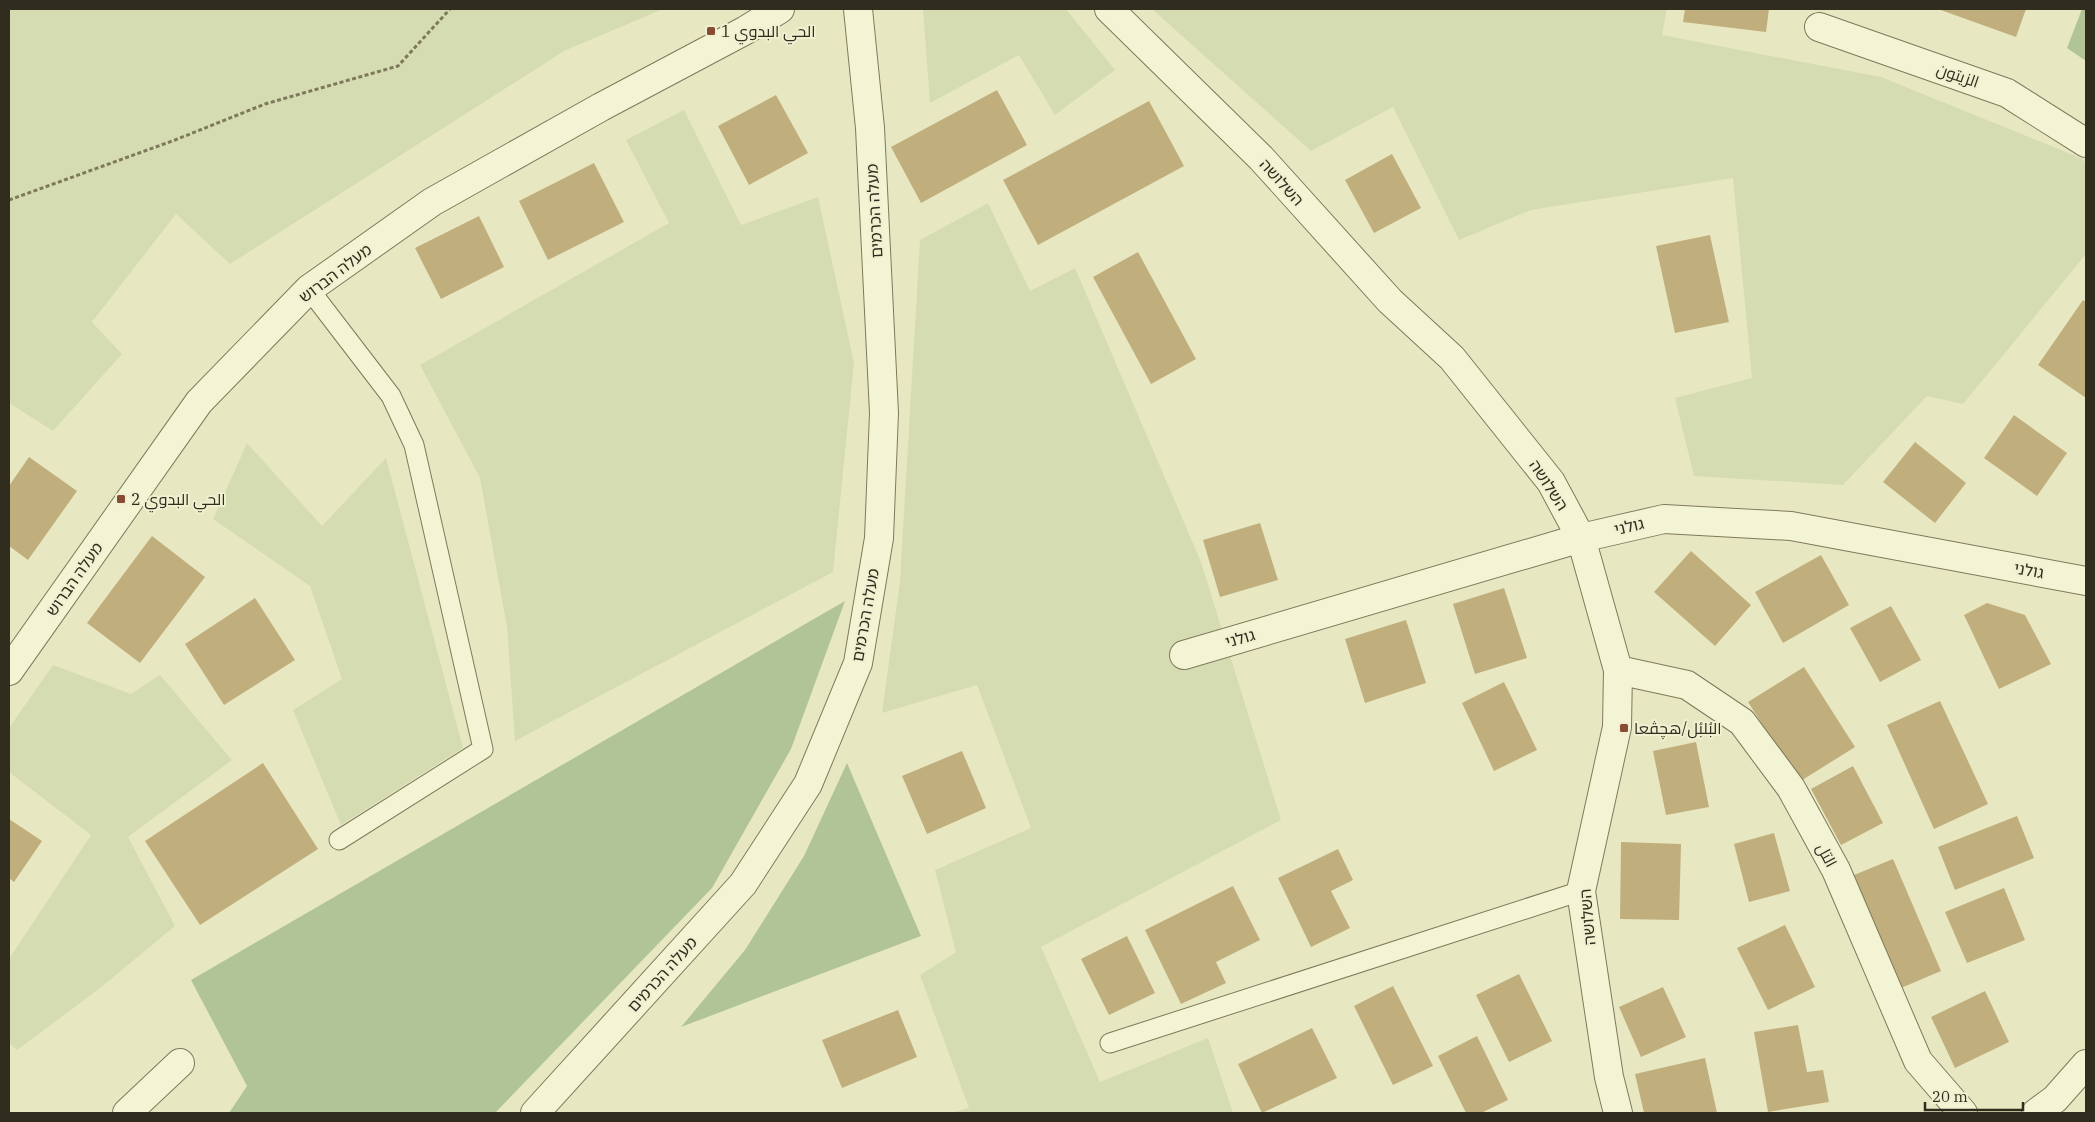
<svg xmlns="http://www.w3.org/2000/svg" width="2095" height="1122" viewBox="0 0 2095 1122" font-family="'IBM Plex Serif',Cairo,'Noto Sans Hebrew',serif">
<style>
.farmland{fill:#d6dcb1}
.green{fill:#b1c498}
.building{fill:#c1ae7d}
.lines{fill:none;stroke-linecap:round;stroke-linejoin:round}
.service-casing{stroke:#7f795c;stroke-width:21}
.minor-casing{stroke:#7f795c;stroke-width:30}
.tertiary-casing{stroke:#7f795c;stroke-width:30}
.path{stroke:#7f795c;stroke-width:3;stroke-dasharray:4 2.5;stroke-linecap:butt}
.service{stroke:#f3f4d4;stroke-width:19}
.minor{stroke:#f3f4d4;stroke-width:28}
.tertiary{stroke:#f3f4d4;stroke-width:28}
.poi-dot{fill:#874c33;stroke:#f0f0d1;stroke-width:2}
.labels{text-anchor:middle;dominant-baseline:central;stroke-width:4;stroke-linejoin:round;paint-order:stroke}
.poi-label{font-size:16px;fill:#312d1e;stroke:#f0f0d1;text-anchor:start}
.street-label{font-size:16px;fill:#312d1e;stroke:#f0f0d1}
</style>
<rect width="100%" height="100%" fill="#e7e8c2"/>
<!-- farmland -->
<path class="farmland" d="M9 9H663L564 51 230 264 176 214 92 322 122 354 53 431 9 403Z
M923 9H1066L1115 70 1055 115 1019 55 930 103Z
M1152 9H1667L1662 35 1881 77 2083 159 2086 164V254L1963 404 1927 396 1843 485 1694 476 1675 398 1752 378 1733 178 1531 210 1459 240 1393 107 1311 151Z
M684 110 741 225 818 197 854 363 833 572 515 741 507 627 480 478 420 365 669 223 626 140Z
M988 203 1030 291 1075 268 1201 562 1281 820 1041 947 1100 1082 1208 1038 1233 1113H951L969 1108 920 975 956 952 935 870 1031 828 977 685 882 713 900 581 920 240Z
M247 443 322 526 386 458 463 748 341 825 293 710 342 679 310 586 213 519Z
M53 665 131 694 160 675 232 760 128 837 175 926 99 989 17 1050 9 1043V959L91 835 9 772V728Z"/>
<!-- green -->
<path class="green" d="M2082 9H2086V61L2067 48Z
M845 601 791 749 712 888 495 1113H229L247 1086 191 980Z
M847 763 921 936 681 1027 745 950 804 856Z"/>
<!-- building -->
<path class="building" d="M1685 9H1769L1766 32 1683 22Z
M1938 9H2026L2016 37Z
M997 90 1027 145 921 203 891 147Z
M776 95 808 153 749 185 718 126Z
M1149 101 1184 166 1038 245 1003 180Z
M1392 154 1421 208 1374 233 1345 180Z
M594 163 624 222 548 260 519 201Z
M479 216 504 267 441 299 415 248Z
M1710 235 1729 322 1675 333 1656 246Z
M1138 252 1196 359 1151 384 1093 277Z
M2083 300 2086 302V398L2038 365Z
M2014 415 2067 453 2037 496 1984 458Z
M1915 442 1966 483 1935 523 1883 482Z
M29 457 77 491 28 560 9 546V486Z
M1260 523 1278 580 1220 597 1203 540Z
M152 536 205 577 140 663 87 623Z
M1691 551 1751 605 1715 646 1654 592Z
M1821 555 1849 605 1783 643 1755 592Z
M1504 588 1527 658 1475 674 1453 604Z
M255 598 295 660 224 705 185 644Z
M1987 603 2025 615 2051 664 1999 689 1964 615Z
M1891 606 1921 660 1880 682 1850 628Z
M1406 620 1426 683 1365 703 1345 639Z
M1804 667 1855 747 1799 782 1748 702Z
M1504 682 1537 750 1494 771 1462 703Z
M1940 701 1988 804 1934 829 1887 725Z
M1696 742 1709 807 1666 815 1653 751Z
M962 751 986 808 927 834 902 776Z
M263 763 318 849 200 925 145 841Z
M1853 766 1883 823 1841 845 1811 789Z
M2017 816 2034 858 1955 890 1938 847Z
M9 819 42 841 14 882 9 878Z
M1774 833 1790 891 1749 902 1734 844Z
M1621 842 1681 844 1679 920 1620 919Z
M1338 849 1353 880 1331 891 1350 928 1311 947 1278 878Z
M1893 859 1941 971 1901 988 1854 875Z
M1233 886 1260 940 1216 962 1226 983 1181 1004 1145 930Z
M2004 888 2025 940 1967 963 1945 912Z
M1785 925 1815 987 1768 1010 1737 948Z
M1127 936 1155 993 1109 1015 1081 959Z
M1519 974 1552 1041 1509 1062 1476 995Z
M1393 986 1433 1066 1393 1085 1354 1006Z
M1663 987 1686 1037 1641 1057 1619 1007Z
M1985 991 2009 1042 1955 1068 1931 1017Z
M898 1010 917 1057 842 1088 822 1040Z
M1798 1025 1807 1072 1823 1070 1829 1102 1768 1112 1754 1032Z
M1312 1028 1337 1078 1262 1113 1238 1064Z
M1477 1036 1508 1100 1481 1113H1466L1438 1056Z
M1705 1058 1717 1113H1644L1635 1074Z"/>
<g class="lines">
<defs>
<path id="service" d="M309 289 391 396 414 445 483 749 339 840
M1110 1043 1581 891"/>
<path id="minor" d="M1109 9 1261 158 1390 301 1452 358 1551 482 1581 538 1618 670 1617 727 1581 891 1609 1077 1618 1113
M1819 27 2007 93 2086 143
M1184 655 1581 538 1664 519 1791 526 2086 581
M1618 670 1687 685 1742 722 1791 788 1836 870 1918 1061 1963 1113
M9 671 199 402 309 289 432 202 601 107 746 30 780 9
M127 1113 180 1063"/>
<path id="tertiary" d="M535 1113 743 884 808 784 858 663 879 538 884 413 870 128 858 9
M2036 1113 2055 1099 2086 1064"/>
</defs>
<!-- service casing -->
<use href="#service" class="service-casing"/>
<!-- minor casing -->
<use href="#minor" class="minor-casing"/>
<!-- tertiary casing -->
<use href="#tertiary" class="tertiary-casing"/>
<!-- path -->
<path class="path" d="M9 200 175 140 265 104 398 66 450 9"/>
<!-- service -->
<use href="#service" class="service"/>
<!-- minor -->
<use href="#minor" class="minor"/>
<!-- tertiary -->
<use href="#tertiary" class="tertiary"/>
</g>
<!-- markers -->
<g class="poi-dot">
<rect x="706" y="26" width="10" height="10" rx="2.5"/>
<rect x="116" y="494" width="10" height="10" rx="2.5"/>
<rect x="1619" y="723" width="10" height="10" rx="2.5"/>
</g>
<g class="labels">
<!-- poi labels -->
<g class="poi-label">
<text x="721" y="31">الحي البدوي 1</text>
<text x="131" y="499">الحي البدوي 2</text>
<text x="1634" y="728">البُلبُل/هچڤعا</text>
</g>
<!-- street labels -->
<g class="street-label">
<text transform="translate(1958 75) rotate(19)">الزيتون</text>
<text transform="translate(1282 182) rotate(48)">השלושה</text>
<text transform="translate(874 211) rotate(-93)">מעלה הכרמים</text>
<text transform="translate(335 273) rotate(-37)">מעלה הברוש</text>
<text transform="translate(1549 485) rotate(57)">השלושה</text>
<text transform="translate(1629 526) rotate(-13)">גולני</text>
<text transform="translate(2029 570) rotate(10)">גולני</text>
<text transform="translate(74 579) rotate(-55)">מעלה הברוש</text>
<text transform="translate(865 615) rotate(-80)">מעלה הכרמים</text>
<text transform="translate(1240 638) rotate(-16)">גולני</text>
<text transform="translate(1827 855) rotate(62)">التل</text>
<text transform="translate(1587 917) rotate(-95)">השלושה</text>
<text transform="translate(662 974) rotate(-48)">מעלה הכרמים</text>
</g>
</g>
<!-- border -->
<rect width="2095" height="1122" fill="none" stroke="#312d1e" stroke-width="20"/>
<!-- scale -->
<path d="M1925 1102v8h98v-8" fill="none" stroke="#312d1e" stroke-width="2.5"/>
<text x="1932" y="1102" font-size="15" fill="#312d1e" stroke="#f0f0d1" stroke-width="4" paint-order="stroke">20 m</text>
</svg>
